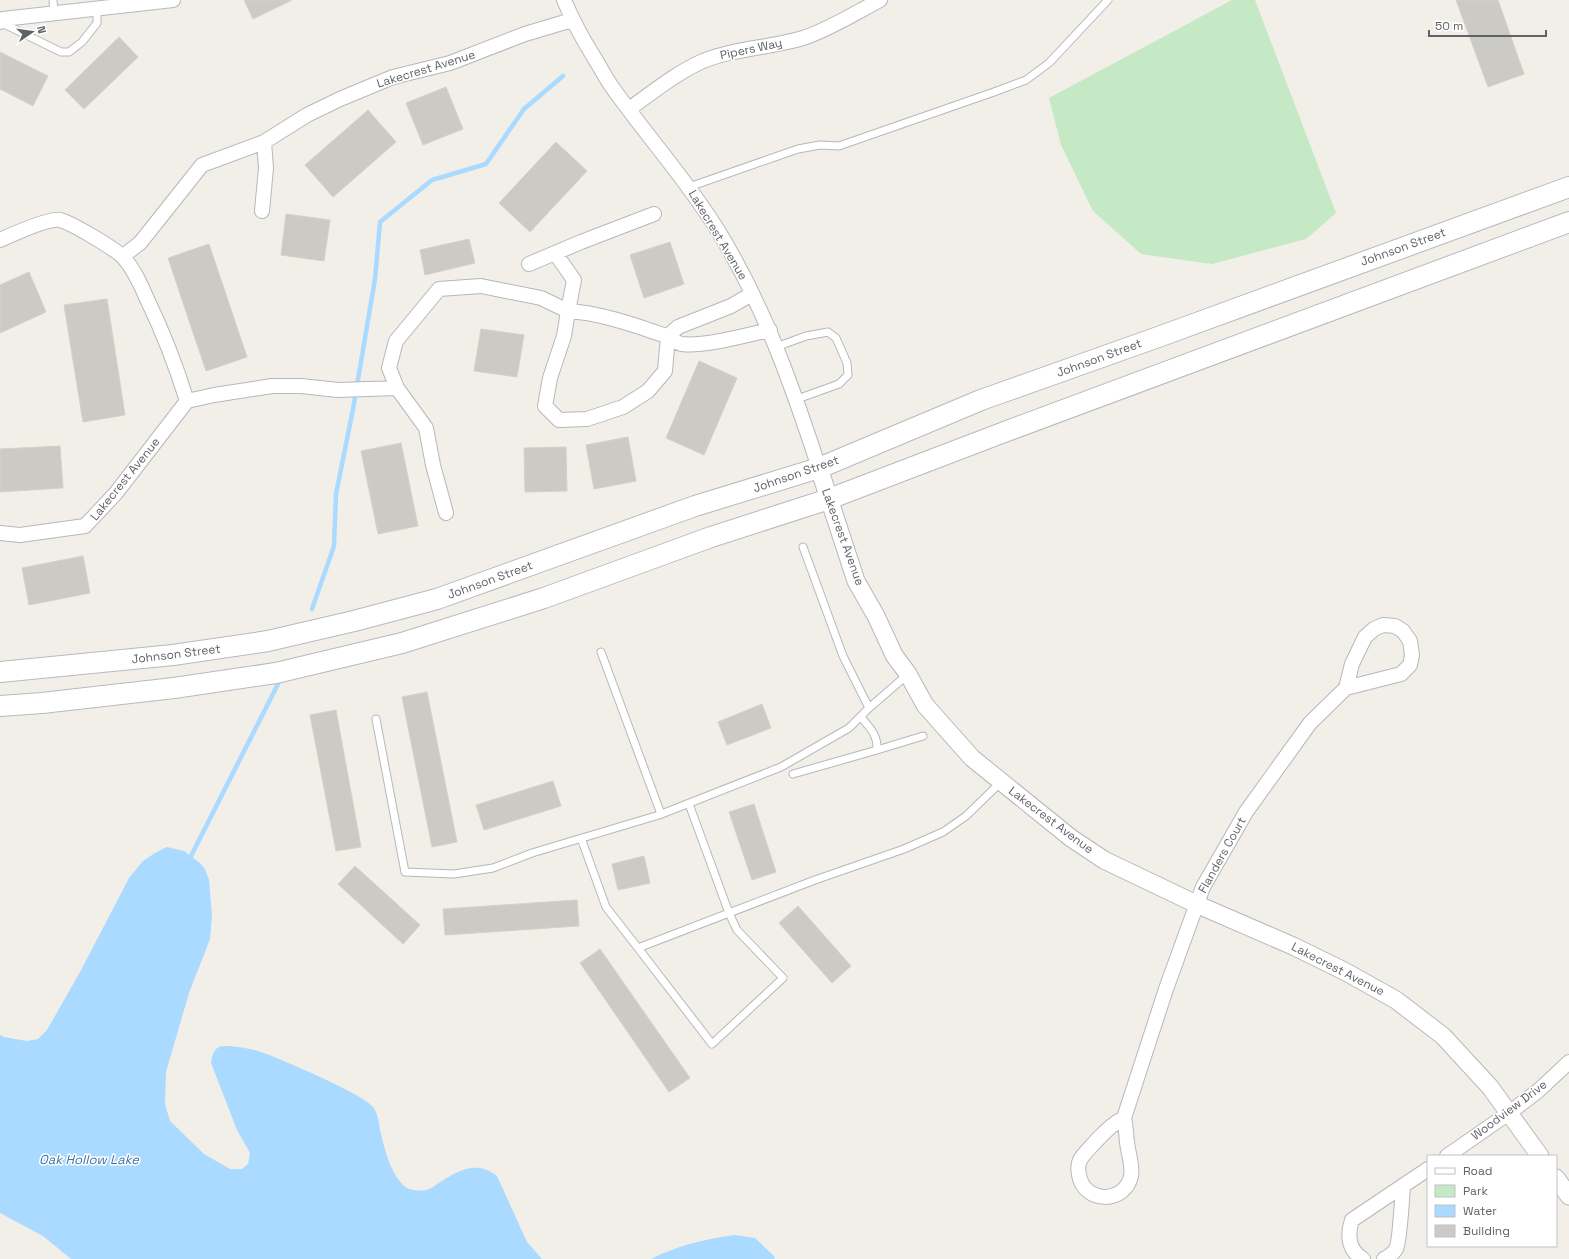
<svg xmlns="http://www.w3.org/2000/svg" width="1569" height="1259" viewBox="0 0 1569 1259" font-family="'Space Grotesk',sans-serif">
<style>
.green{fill:#c5e8c5}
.water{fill:#aadaff}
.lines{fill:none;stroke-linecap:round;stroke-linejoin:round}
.stream{stroke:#aadaff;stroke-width:4.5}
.building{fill:#cccac5;stroke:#d6d1c6}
.service-casing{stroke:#b5b8bc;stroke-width:9}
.minor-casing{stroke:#b5b8bc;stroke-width:16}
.tertiary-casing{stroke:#b5b8bc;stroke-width:19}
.secondary-casing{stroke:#b6babf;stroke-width:22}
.service{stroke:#fff;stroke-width:7}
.minor{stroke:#fff;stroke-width:14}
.tertiary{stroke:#fff;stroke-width:17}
.secondary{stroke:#fff;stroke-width:20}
.labels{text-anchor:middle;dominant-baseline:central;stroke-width:3;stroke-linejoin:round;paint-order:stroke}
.street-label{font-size:12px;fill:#5f6368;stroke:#fff}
.water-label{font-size:13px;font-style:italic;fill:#4174aa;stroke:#fff}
</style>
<rect width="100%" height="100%" fill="#f1efe8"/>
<!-- green -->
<path class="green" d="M1232 0H1255L1336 213 1306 239 1212 264 1141 254 1093 211 1061 145 1049 98Z"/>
<!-- water -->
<path class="water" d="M167 847 184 851 200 863 205 869 209 880 212 914 210 939 189 993 166 1072 165 1104 170 1121 204 1154 230 1169H242L248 1164 250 1153 237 1130 211 1063C212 1057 213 1050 219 1047 227 1044 250 1049 258 1051 277 1057 363 1094 373 1107 378 1114 379 1122 380 1130 385 1150 389 1170 403 1185 409 1191 422 1192 429 1189 434 1187 438 1183 442 1181 461 1169 478 1161 497 1176L527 1242 542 1259H71L43 1236 0 1213V1035L4 1037 27 1041 38 1039 47 1030 80 972 129 878 143 861 155 853Z
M735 1235 755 1238 774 1256 775 1259H651C679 1245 705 1239 735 1235Z"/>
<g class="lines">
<!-- stream -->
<path class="stream" d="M312 609 334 546 336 494 353 409 375 279 380 222 432 180 486 164 524 109 563 76
M189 860 279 682"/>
</g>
<!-- building -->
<path class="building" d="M244 0H292L253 19Z
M1456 0H1498L1524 74 1488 87Z
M119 37 138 57 84 109 65 90Z
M0 52 48 76 33 106 0 89Z
M446 87 463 129 423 145 406 103Z
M368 110 396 142 333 197 305 165Z
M556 142 587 171 530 232 499 203Z
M286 214 330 220 324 261 281 255Z
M469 239 475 263 425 275 420 250Z
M670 242 684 284 644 298 630 255Z
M209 244 247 357 206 371 168 258Z
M29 272 46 312 0 333V285Z
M107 299 125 415 83 422 64 305Z
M481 329 524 335 517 377 474 371Z
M699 361 737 378 704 455 666 438Z
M628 437 636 481 594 489 586 445Z
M401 443 418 526 378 534 361 451Z
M60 446 63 488 0 492V449Z
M566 447 567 491 525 492 524 448Z
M83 556 90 593 29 605 22 568Z
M427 692 457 842 432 847 402 697Z
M762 704 771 728 727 745 718 722Z
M336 710 361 847 336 851 310 715Z
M553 781 561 806 484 830 476 805Z
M754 804 776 872 752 880 729 812Z
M644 856 650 883 618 890 612 864Z
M355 866 420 925 403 944 338 884Z
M577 900 579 926 445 935 443 909Z
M798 906 851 966 832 983 779 923Z
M600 949 690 1078 669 1092 580 963Z"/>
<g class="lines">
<defs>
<path id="service" d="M53 0 54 13
M0 22 61 52H69L82 42 97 23V8
M689 187 798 149 820 145 839 146 994 92 1026 80 1049 63 1108 0
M776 347 806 336 828 332 836 338 847 363 848 375 839 384 797 399
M803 547 843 656 869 708
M601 652 661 814
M376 719 405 872 454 874 493 868 532 853 659 815 781 767 849 728 869 708 907 675
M877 750 923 736
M793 774 877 750C878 735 870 728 861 717
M581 838 606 907 638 948 815 880 904 849 943 832 966 816 1001 782
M638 948 712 1044 783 978 737 930 729 913 689 804"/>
<path id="minor" d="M564 0C572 19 581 36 592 54 599 65 605 77 612 87 646 135 686 179 717 229 763 303 792 385 819 468
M0 22 3 19 173 0
M629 109C653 92 676 73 703 61 735 48 770 48 803 38 828 30 857 12 880 0
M262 211 266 168 264 142 307 115 340 99 393 77 450 63 525 34 572 20
M0 240C11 235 49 218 60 220 72 223 115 249 123 257 134 269 141 285 147 299 163 332 176 366 187 401L116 493 85 526 20 535 0 533
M555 253 574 280 568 311C601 313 634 325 666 336 671 338 676 343 682 344 705 347 746 335 770 330
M123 256 140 243 202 165 264 142
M529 264 581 242 654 214
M397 388 389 368 396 341 439 289 481 286 541 298 568 311 564 336 550 378 545 406 559 420 587 419 623 407 648 391 665 371 668 336 678 327 731 306 752 294
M187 401 214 395 272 386H301L338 390 397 388 426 428 433 465 446 513
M1124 1118C1126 1126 1126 1134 1127 1142 1128 1153 1133 1165 1131 1176 1125 1204 1084 1204 1079 1175 1078 1170 1078 1164 1080 1160 1084 1153 1091 1147 1096 1141 1106 1131 1112 1124 1124 1118L1166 989 1203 887 1246 812 1310 723 1346 688 1401 674 1410 665 1412 655 1410 641 1403 631 1395 626 1383 625 1374 629 1365 637 1352 664 1346 688
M1447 1156 1509 1113 1538 1091 1569 1062
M1363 1259C1348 1250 1347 1235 1352 1220L1428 1169
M1384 1259C1388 1257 1393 1254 1396 1249 1400 1242 1402 1197 1403 1186"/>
<path id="tertiary" d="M819 468 856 581 876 616 894 655 908 674 925 705 972 758 1071 838 1104 860 1196 904 1293 946 1346 972 1396 1000 1443 1036 1490 1087 1540 1156
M1556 1178 1569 1196"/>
<path id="secondary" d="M0 672 173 655 268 641 354 621 437 599 695 506 819 468 981 400 1161 336 1569 187
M0 706 42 703 174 688 276 673 402 643 544 598 711 537 829 499 1007 431 1569 222"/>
</defs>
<!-- service casing -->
<use href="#service" class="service-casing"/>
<!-- minor casing -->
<use href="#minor" class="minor-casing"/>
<!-- tertiary casing -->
<use href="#tertiary" class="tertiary-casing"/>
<!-- secondary casing -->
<use href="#secondary" class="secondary-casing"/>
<!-- service -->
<use href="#service" class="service"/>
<!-- minor -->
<use href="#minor" class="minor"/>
<!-- tertiary -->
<use href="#tertiary" class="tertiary"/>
<!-- secondary -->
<use href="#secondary" class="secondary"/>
</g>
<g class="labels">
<!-- street labels -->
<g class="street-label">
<text transform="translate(751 49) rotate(-12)">Pipers Way</text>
<text transform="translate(426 69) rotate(-17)">Lakecrest Avenue</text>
<text transform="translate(718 235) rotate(59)">Lakecrest Avenue</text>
<text transform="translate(1403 247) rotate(-20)">Johnson Street</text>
<text transform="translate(1099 358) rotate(-20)">Johnson Street</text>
<text transform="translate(796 474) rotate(-19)">Johnson Street</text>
<text transform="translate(125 479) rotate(-51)">Lakecrest Avenue</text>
<text transform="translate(843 537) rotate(70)">Lakecrest Avenue</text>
<text transform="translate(490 580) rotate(-20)">Johnson Street</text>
<text transform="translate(176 654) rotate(-7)">Johnson Street</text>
<text transform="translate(1051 820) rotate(37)">Lakecrest Avenue</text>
<text transform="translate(1222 855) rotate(-61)">Flanders Court</text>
<text transform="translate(1338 969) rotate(27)">Lakecrest Avenue</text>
<text transform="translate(1509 1110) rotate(-37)">Woodview Drive</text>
</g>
<!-- water labels -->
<g class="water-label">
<text x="89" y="1159">Oak Hollow Lake</text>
</g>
</g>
<!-- legend -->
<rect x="1427" y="1155" width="130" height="92" fill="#ffffff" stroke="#bfc1c3"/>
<rect x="1435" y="1168" width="20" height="6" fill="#ffffff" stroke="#bfc1c3"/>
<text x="1463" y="1175" font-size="12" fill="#5f6368">Road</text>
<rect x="1435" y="1185" width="20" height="12" fill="#c5e8c5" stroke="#bfc1c3"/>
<text x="1463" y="1195" font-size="12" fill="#5f6368">Park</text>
<rect x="1435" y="1205" width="20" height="12" fill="#aadaff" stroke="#bfc1c3"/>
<text x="1463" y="1215" font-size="12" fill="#5f6368">Water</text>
<rect x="1435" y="1225" width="20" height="12" fill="#cccac5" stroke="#bfc1c3"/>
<text x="1463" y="1235" font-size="12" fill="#5f6368">Building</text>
<!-- north arrow -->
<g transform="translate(32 32) rotate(77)" stroke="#ffffff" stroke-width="3" paint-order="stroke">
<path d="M0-3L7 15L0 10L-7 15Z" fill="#5f6368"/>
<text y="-6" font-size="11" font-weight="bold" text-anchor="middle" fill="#5f6368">N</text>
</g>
<!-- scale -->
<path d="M1429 30v6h117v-6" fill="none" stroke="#5f6368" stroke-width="2"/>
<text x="1435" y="30" font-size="12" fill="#5f6368" stroke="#ffffff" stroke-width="3" paint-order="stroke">50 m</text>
</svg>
